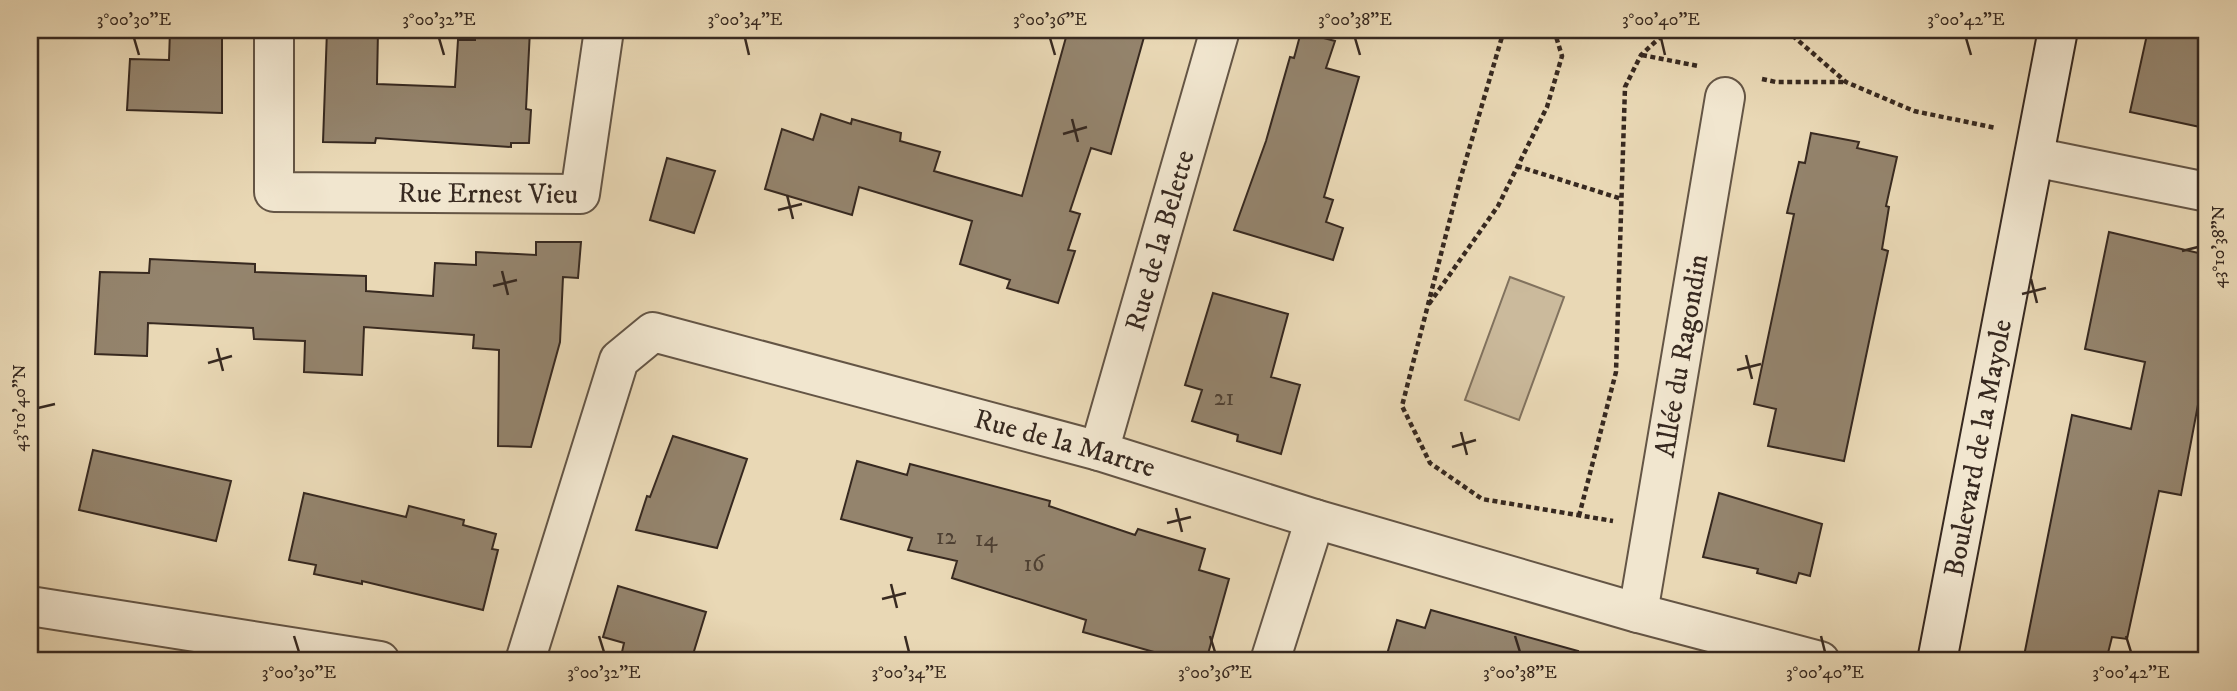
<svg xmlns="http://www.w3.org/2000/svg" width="2237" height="691" viewBox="0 0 2237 691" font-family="'IM FELL DW Pica',serif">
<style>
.green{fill:#cbba9c;stroke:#81725e;stroke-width:2}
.building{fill:#94846d;stroke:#372920;stroke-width:2}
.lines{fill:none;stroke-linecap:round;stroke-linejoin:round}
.minor-casing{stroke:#645545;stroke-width:42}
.secondary-casing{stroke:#372920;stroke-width:42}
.path{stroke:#372920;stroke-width:4.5;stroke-dasharray:5 3.5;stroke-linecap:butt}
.minor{stroke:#f1e6cf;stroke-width:38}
.secondary{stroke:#f1e6cf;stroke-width:38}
.ticks{fill:none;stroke:#372920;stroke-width:2.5}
.labels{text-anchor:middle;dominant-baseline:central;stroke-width:5;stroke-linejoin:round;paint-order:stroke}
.number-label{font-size:24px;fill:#4e4033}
.street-label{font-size:28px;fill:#372920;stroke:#f1e6cf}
.neatline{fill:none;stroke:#372920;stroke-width:2.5}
.ticks-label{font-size:18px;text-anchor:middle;fill:#372920}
</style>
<rect width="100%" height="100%" fill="#e9d8b5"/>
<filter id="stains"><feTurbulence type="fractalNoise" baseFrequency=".00286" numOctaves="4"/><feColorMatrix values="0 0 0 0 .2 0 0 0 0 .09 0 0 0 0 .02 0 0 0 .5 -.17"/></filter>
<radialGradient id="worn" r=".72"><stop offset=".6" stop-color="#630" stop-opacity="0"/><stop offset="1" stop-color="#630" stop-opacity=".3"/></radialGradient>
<!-- green -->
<path class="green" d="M1510 277 1564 297 1519 420 1465 400Z"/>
<!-- building -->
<path class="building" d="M170 30H222V113L127 110 130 59 169 60Z
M327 30H378L377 84 455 87 458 40H475V30H530L526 109 531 110 529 143H511V147L376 138 375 143 323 142Z
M1068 30H1146L1111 154 1091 148 1070 211 1080 214 1068 250 1075 251 1058 303 1007 288 1010 280 960 264 972 221 859 187 852 215 765 189 782 129 813 140 821 114 851 124 852 119 901 133 900 141 940 152 934 171 1022 196Z
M2148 30H2207V84L2200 127 2130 112Z
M1301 32 1335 41 1326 68 1359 77 1324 197 1333 200 1326 222 1343 228 1333 260 1234 230 1266 141 1290 57 1294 58Z
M1811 133 1859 142 1857 148 1897 157 1886 206 1889 207 1882 249 1888 251 1844 461 1768 446 1776 409 1754 404 1794 214 1787 213 1799 162 1805 163Z
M667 158 715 171 694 233 650 220Z
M2109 232 2207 255V357L2181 495 2159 491 2127 639 2112 637 2106 661H2023L2072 415 2131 429 2145 362 2085 349Z
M536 242H581L578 278 563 277 560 342 531 447 498 446 499 350 473 348 474 335 364 327 362 375 304 372 305 341 254 339 253 328 148 323 147 356 95 354 100 272 149 273 150 259 255 264V272L366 276V291L433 296 435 263 476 265V252L536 255Z
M1213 293 1288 314 1271 377 1300 385 1281 454 1237 441 1238 435 1192 421 1202 390 1185 385Z
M673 436 747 459 717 548 636 530 647 496 650 497Z
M93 450 231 481 216 541 79 510Z
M857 461 907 475 910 464 1050 501 1049 506 1135 535 1138 529 1205 549 1199 570 1229 579 1206 661H1186L1083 632 1086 620 952 578 957 561 908 550 912 538 841 519Z
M304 493 406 517 409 506 464 520 463 525 496 534 492 549 498 550 483 610 362 581V584L314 574 316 565 289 560Z
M1719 493 1822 524 1810 576 1799 573 1796 583 1757 573 1758 569 1703 557Z
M618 586 706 612 691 661H620L624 643 603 637Z
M1431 610 1578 651 1576 661H1385L1397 620 1425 628Z"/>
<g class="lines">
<defs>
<g id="minor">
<path id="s1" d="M274 30V192L580 194 604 30"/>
<path d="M2034 157 2207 192"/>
<path id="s2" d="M1099 451 1220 30"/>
<path d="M30 606 380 661"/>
<path id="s3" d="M1638 613 1725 97"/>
<path id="s4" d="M525 661 619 360 653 332 1099 451 1315 519 1638 613 1820 661"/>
<path d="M1270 661 1315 519"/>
</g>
<g id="secondary">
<path id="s5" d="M1937 661 2058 30"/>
</g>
</defs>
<!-- minor casing -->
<use href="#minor" class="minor-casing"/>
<!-- secondary casing -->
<use href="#secondary" class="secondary-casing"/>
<!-- path -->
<path class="path" d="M1504 30 1460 180 1402 406 1430 463 1482 499 1613 521
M1786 30 1846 82 1914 111 1996 128
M1642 55 1698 66
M1762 79 1776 82H1846
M1517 166 1622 199
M1429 304 1498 206 1547 107 1562 56 1554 30
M1579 516 1616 372 1625 87 1641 55 1668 30"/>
<!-- minor -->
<use href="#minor" class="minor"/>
<!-- secondary -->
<use href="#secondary" class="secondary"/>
</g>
<!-- ticks -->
<path class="ticks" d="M134 38 139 55M439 38 444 55M745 38 749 55M1050 38 1055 55M1355 38 1360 55M1661 38 1665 55M1966 38 1971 55M1072 119 1078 142M1063 134 1087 127M787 195 793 219M778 210 802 204M2182 251 2198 247M502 271 508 295M2031 279 2037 303M493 286 517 280M2022 294 2046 288M217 348 223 371M1746 355 1752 379M208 363 232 356M1737 370 1761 364M38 408 55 404M1461 432 1467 455M1452 447 1476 440M1176 508 1182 532M1167 523 1191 517M891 584 897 608M882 599 906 593M294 636 299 652M599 636 604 652M905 636 909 652M1210 636 1215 652M1515 636 1520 652M1821 636 1825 652M2126 636 2131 652"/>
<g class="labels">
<!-- number labels -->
<g class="number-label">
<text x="1224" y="398">21</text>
<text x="946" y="537">12</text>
<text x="986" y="539">14</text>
<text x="1034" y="564">16</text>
</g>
<!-- street labels -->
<g class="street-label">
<text stroke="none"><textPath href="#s1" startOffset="376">Rue Ernest Vieu</textPath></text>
<text stroke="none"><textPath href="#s2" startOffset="219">Rue de la Belette</textPath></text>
<text stroke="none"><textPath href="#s3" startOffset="261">Allée du Ragondin</textPath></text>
<text stroke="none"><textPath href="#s4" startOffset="786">Rue de la Martre</textPath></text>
<text stroke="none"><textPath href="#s5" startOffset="217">Boulevard de la Mayole</textPath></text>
</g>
</g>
<!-- margin -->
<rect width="2237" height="691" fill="none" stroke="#e9d8b5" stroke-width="77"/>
<rect x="38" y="38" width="2160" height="614" class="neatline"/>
<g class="ticks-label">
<text x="134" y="25">3°00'30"E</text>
<text x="439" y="25">3°00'32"E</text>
<text x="745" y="25">3°00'34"E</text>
<text x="1050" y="25">3°00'36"E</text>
<text x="1355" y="25">3°00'38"E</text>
<text x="1661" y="25">3°00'40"E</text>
<text x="1966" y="25">3°00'42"E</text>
<text transform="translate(2218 247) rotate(-90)" y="6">43°10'38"N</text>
<text transform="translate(19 408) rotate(-90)" y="6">43°10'40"N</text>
<text x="299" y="678">3°00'30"E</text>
<text x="604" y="678">3°00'32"E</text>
<text x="909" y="678">3°00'34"E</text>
<text x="1215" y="678">3°00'36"E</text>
<text x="1520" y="678">3°00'38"E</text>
<text x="1825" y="678">3°00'40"E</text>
<text x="2131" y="678">3°00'42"E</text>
</g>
<rect width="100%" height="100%" filter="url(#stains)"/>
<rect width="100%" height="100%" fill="url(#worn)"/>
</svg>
